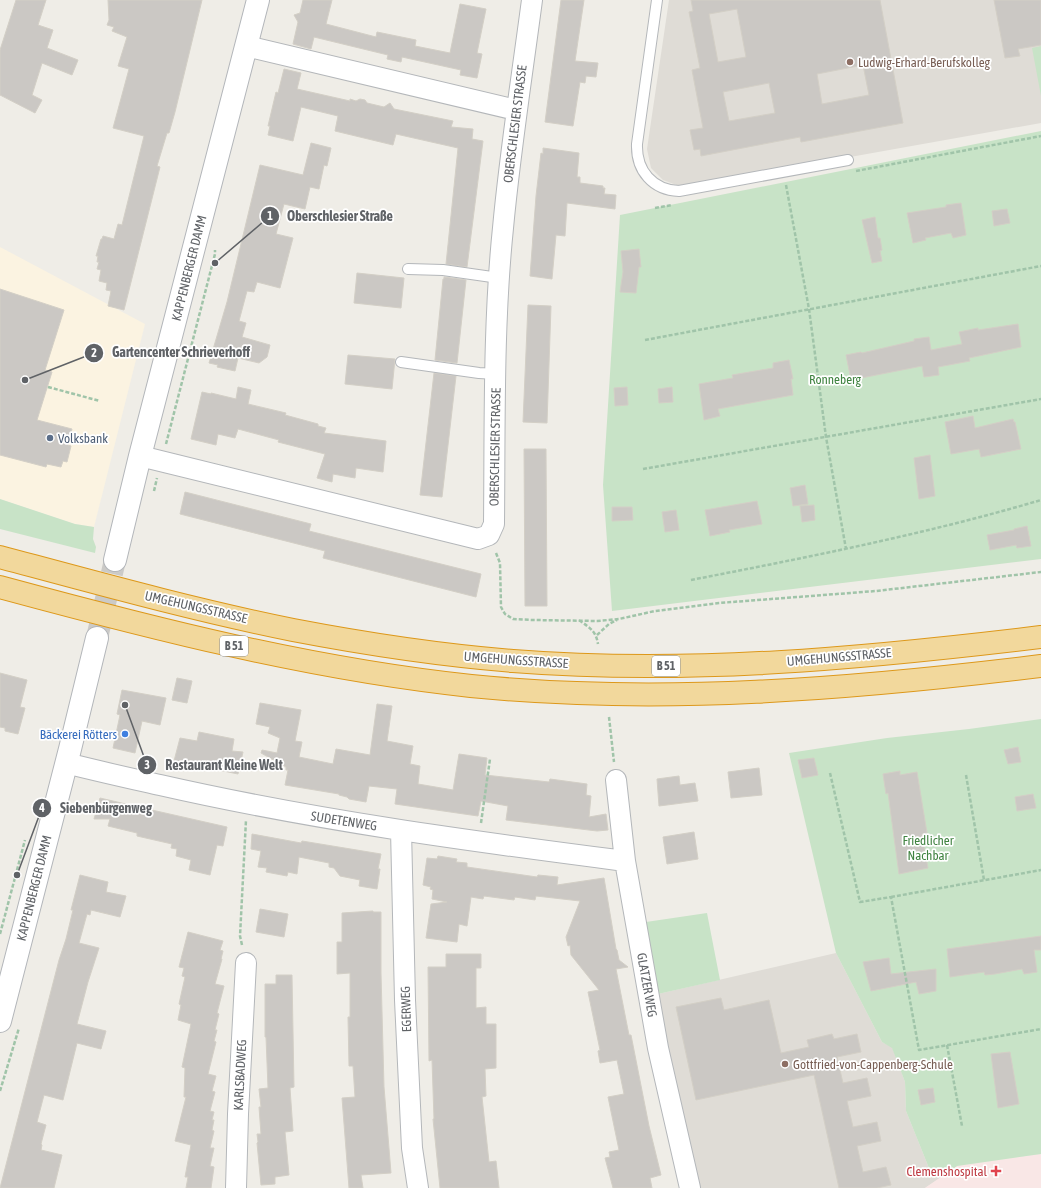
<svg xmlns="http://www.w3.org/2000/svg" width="1041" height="1188" viewBox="0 0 1041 1188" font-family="'Asap Condensed',sans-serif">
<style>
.commercial{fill:#fbf3e1}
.education{fill:#dfdcd6}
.medical{fill:#f9e7e6}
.green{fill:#c8e3c7}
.building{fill:#cbc8c4;stroke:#d3cfc6;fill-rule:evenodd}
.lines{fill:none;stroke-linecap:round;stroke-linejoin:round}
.secondary-tunnel{stroke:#cbcac7;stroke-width:22;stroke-dasharray:22 11;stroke-linecap:butt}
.lane-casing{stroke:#b4b7ba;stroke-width:12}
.street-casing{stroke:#b4b7ba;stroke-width:22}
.secondary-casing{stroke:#b3b6ba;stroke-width:24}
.highway-casing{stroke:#dd981a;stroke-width:24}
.path{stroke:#a0c4a9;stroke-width:2.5;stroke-dasharray:4 2;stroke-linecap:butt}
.lane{stroke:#fff;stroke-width:10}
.street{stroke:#fff;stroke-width:20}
.secondary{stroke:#fff;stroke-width:22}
.highway{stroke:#f2d89c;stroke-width:22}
.education-dot{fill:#8d6e63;stroke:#fff;stroke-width:1.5}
.service-dot{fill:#5c6f8a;stroke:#fff;stroke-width:1.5}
.shop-dot{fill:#3f7fe0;stroke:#fff;stroke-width:1.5}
.health-dot{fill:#e0444e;stroke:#fff;stroke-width:1.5}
.labels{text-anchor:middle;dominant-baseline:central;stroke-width:3.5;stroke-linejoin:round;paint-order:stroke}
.shield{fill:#fff;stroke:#8f9194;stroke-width:1}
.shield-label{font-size:12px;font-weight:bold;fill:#5f6266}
.education-label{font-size:13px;fill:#785e54;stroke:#fff;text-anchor:start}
.street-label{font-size:13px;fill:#5f6266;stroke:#fff}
.park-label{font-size:13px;fill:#408341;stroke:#fff}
.service-label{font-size:13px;fill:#4e5e75;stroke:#fff;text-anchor:start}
.shop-label{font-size:13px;fill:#366cbe;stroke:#fff;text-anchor:end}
.health-label{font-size:13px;fill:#be3a42;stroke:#fff;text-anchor:end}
.leader{fill:none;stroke:#5f6266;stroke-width:1.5}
.callout-dot{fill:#5f6266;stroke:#fff;stroke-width:1.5}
.mark-label{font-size:12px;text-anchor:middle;font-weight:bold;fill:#fff}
.callout-label{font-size:14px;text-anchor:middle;font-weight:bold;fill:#5f6266;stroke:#fff;stroke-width:3.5;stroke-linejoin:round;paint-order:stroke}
</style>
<rect width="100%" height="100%" fill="#efede7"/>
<!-- commercial -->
<path class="commercial" d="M0 247 145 324 94 527 75 524 0 499Z"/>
<!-- education -->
<path class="education" d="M669 0H1041V123L682 187 663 180 651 168 647 149Z
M836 953 882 1042 892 1047 905 1082 906 1111 933 1178 943 1176 925 1188H700L675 1081 658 994Z"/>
<!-- medical -->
<path class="medical" d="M1041 1154V1188H925L957 1166Z"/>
<!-- green -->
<path class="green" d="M1041 46V96L1032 48Z
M1041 131V559L612 611 603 485 620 215Z
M0 499 75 524 94 527 93 539 96 547 95 553 0 529Z
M1041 719V1154L957 1166 943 1176 933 1178 906 1111 905 1082 892 1048 882 1042 836 953 789 753 887 738 969 729Z
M707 913 720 980 658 994 646 922Z"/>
<!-- building -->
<path class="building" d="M16 0H46L38 25 53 30 47 48 78 60 72 75 42 63 32 95 42 100 35 113 0 95V50Z
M108 0H202L175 112 169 133H167L157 166 160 167 124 310 108 306 111 291 106 290 107 283 99 281 101 270 97 269 99 262H97L98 256H96L101 239H102L103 236 114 239 118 224 122 225 144 136 113 128 129 69 118 66 127 37 112 31 114 27 107 25 109 20Z
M303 0H332L326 24 376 37 377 32 416 40 415 46 450 53 460 4 486 9 477 53 482 54 477 78 460 75 461 70 402 57 401 62 387 59 388 55 314 37 311 49 293 44 298 22 294 15 300 13Z
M561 0H584L575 61 598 63 596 77 586 76 585 83 580 82 573 126 545 122Z
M691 0H880L903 123 801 142 800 137 701 156 700 149 694 150 690 130 703 128 692 70 700 68 689 12 693 11ZM737 9 746 57 718 62 709 14ZM863 65 869 95 822 104 817 74ZM769 83 775 113 729 121 723 92Z
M994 0H1041V45L1018 49 1020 56 1005 58Z
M284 69 301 73 297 89 350 101V99L356 101 360 99 365 100 367 103 384 107 390 103 394 109 453 121 451 127 473 129 472 139 483 141 467 267 446 264 458 148 396 134 393 145 335 131 338 116 301 107 293 141 268 135 270 126H268L276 92 278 93Z
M311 143 331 148 327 166 324 165 319 189 310 187 305 209 284 204 276 234 293 238 280 288 257 282 254 292 247 291 239 321 246 323 242 337 270 345 267 357 259 363 238 358 235 371 217 367 218 365 209 363 227 302 260 165 303 175Z
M543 148 579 153 577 177H580V183L603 186V188H605L604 194 616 195 615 209 567 203 565 236 556 235 552 279 530 276 536 196 541 153 543 154Z
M961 203 966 235 953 238 951 233 925 238 926 240 913 243 907 213 946 207V205Z
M1007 209 1010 223 994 226 992 211Z
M875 217 878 238H880L882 250 880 251 882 261 872 263 862 220Z
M639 249 641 267H639L636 293 620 292 623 272 621 251Z
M357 273 404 278 401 308 354 303Z
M444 277 466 280 457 363 435 360 443 279H444Z
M0 289 64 310 45 370 52 372 37 420 72 429 68 445 71 446 67 462 63 461 61 467 47 464 46 467 0 455Z
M528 305 551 306 547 423 523 422Z
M1018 324 1021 347 969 358 970 361 938 367 939 375 924 377 922 366 851 380 846 355 861 352 862 353 914 341V339L929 337 931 350 962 344 959 332 978 328V330Z
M348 355 395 359 392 389 345 384Z
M789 360 793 379H791L793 395 718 409 720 416 704 420 699 384 733 378 732 375 773 368V363Z
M434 373 456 376 442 497 420 495Z
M238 387 251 390 248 404 286 413 285 415 318 424V426L326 428 324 433 386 441 383 472 356 468 355 478 333 474 332 482 317 478 325 454 278 442 279 440 238 429 235 438 218 434 216 445 191 439 202 392 211 394V393L236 399Z
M627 387 628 405 615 406 614 388Z
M672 387 673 402 659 403 658 389Z
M973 416 975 428 1013 419 1014 422H1015L1021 449 981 457 979 449 951 454 945 422Z
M524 449H546L547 606H525Z
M930 455 935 496 919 499 914 458Z
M805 485 808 504 793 506 790 488Z
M185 492 311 524 309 531 481 574 476 597 323 558 325 551 180 514Z
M757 501 762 524 729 530 730 532 710 536 705 510Z
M814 505 815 520 802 522 800 506Z
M612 507H632L633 520 612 521Z
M676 510 679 530 665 532 662 512Z
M1027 526 1031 546 1017 548 1016 545 990 550 987 535 1014 530V529Z
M0 673 27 680 20 707 25 708 18 734 5 731V728L0 727Z
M177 678 192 681 187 703 172 700Z
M122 690 166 698 160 725 142 721 135 753 113 748 120 715 117 714Z
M260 703 301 710 295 741 302 742 299 757 333 764 336 749 370 755 377 704 392 706 387 741 413 746 410 764 420 766 418 784 453 790 459 754 487 758 485 775 549 782 550 779 587 784 586 795 591 796 589 817 606 814 608 830 597 831 506 820 508 806 481 801 478 816 395 804 397 789 369 786 366 802 349 799 347 797 339 795V794L285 785 288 770H286V767L261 753 262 750 277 753 280 738 268 733 270 727 256 724Z
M199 732 234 739 232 751 243 752 238 774 174 761 180 738 197 741Z
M1018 747 1021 762 1008 764 1004 750Z
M814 758 818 775 802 778 798 760Z
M759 768 762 795 731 798 728 772Z
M900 771V775L917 772 927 833 922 834 928 868 899 874 888 793 886 794 883 774Z
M679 776 680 785 695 783 698 801 659 806 657 779Z
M1033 794 1036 808 1017 811 1015 797Z
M100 798 143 808 227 827 223 846 217 845 210 875 189 870 191 860 176 856 177 849 171 848 172 844 137 836V833L108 826 110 819H94Z
M694 832 698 859 667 864 663 837Z
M252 834 301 843 302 841 381 854 378 869H380L377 889 359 886 360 880 340 876 334 868 329 867V863L299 857 297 874 288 872 287 876 266 872 267 868 258 867 261 851 251 849Z
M438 856 457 859 456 862 467 863V867L537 877 538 875 558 877 557 885 604 878 616 949 617 950 619 960 628 967 616 969 629 1035H631L649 1126 661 1175 650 1178 652 1188H613L605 1158 610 1157 609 1152 619 1150 608 1097 624 1094 617 1060 600 1063 598 1051 600 1050 588 992 599 990 571 955 570 945 568 946 566 937 580 901 536 896 535 900 515 897 514 900 484 896 483 899 471 897 467 926 459 924 457 942 426 938 431 904 447 902 432 899 433 890 430 889 431 887 423 885 427 858 437 859Z
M80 875 108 882 106 892 126 896 120 917 91 910 90 915 87 914 79 943 99 948 88 982 77 1024 106 1031 101 1049 77 1043 63 1100 44 1095 37 1122 46 1125 41 1144 42 1145 41 1150 62 1155 54 1188H0L59 960 66 939 73 910H71Z
M260 909 288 914 284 937 256 932Z
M373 911V912H381V973L384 1087 391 1173 361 1175 363 1188H349L342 1098 355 1097 353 1066H349L348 1017H350V973L337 974V942H342V913Z
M188 932 223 941 220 950 223 951 221 959H222L215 984 224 986 217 1013 219 1014 215 1030H217L214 1041 216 1042 208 1074 216 1076 212 1091 215 1092 210 1111 214 1112 212 1120H214L212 1130 214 1131 210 1148H214L210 1166 214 1167 211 1188H186L188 1177H185L191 1145 175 1141 186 1097H184L185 1068 182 1067 191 1024 178 1020 181 1005 179 1004 185 977 182 976 184 968 179 967Z
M1041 936V950H1034L1037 972 1024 974 1022 969 995 974 985 975 984 972 950 977 947 949Z
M446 954H481V968H476V1008L486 1007V1024H496V1068L485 1069 486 1096 482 1097 489 1162 496 1161 499 1188H440L433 1119H434L432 1060 429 1061 428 967H446Z
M889 958 891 974 936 969V991L919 994 916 982 871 991 863 962Z
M276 975H292L294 1087 290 1088 293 1131 285 1132 289 1175 275 1177V1184L261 1185 257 1143 258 1142 257 1134H261L259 1107H261L259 1089 268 1088 266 1037H265V984H276Z
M721 998 724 1010 769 1000 781 1053 809 1047 807 1040 832 1034 834 1039 857 1034 861 1052 837 1057 843 1083 867 1078 871 1096 847 1101 853 1127 877 1122 881 1141 857 1146 863 1172 886 1167 891 1185 877 1188H839L814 1075 696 1100 676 1007Z
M1010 1052 1019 1104 998 1108 991 1054Z
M933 1088 935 1102 921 1105 918 1090Z"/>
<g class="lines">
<!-- secondary-tunnel -->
<path class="secondary-tunnel" d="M97 638 115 560"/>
<defs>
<path id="lane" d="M657 0 637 144C636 171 653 190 679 191L848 160
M408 269 443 270 499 278
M401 362 479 373 496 374"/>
<path id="street" d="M246 46 516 110
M140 456 478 539 489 535 494 524C495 426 493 325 503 228 510 152 522 76 532 0
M66 763C97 771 129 778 160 785 314 820 469 841 625 861
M616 780 625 861 658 1048 690 1188
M401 830 405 1000 412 1148 418 1188
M236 1188 238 1114 246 963"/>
<path id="secondary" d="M115 560 140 456 258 0
M0 1021 70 749 97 638"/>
<path id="highway" d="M0 557C97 583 194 610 293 630 366 644 439 655 513 661 690 675 866 658 1041 637
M0 587C155 629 311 669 471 686 661 705 852 689 1041 666"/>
</defs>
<!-- lane casing -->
<use href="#lane" class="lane-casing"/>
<!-- street casing -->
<use href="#street" class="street-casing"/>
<!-- secondary casing -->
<use href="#secondary" class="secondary-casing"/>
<!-- highway casing -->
<use href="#highway" class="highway-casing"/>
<!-- path -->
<path class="path" d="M856 171 1041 136
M786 185 809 309 826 437 846 549
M655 208 672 205
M645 340 1041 266
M48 387 100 401
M166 444 215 254V250
M643 469 1041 399
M154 491 157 478
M496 553 500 563 501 607 505 614 513 619 533 620 597 621 619 619 655 611 719 603 876 591 1041 572
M691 580C809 557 926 534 1041 500
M579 620C590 628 596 631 598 644
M597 635 609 624 617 620
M609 717 614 762
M830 773 860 902 891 897 919 1050 1041 1029
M966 775 984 880
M481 823 490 759
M891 897 1041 870
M0 934 25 840
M242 945 240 936 246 820
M947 1045 962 1126
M0 1091 19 1028"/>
<!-- lane -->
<use href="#lane" class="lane"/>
<!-- street -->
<use href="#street" class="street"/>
<!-- secondary -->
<use href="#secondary" class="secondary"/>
<!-- highway -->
<use href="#highway" class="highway"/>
</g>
<!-- markers -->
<g class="education-dot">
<circle cx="850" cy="62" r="4"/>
<circle cx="785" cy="1064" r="4"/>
</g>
<circle class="service-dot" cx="50" cy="438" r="4"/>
<circle class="shop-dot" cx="125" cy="734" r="4"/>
<path class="health-dot" d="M994 1165h4v4h4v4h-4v4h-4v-4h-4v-4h4z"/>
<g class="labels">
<!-- shield labels -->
<g class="shield">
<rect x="220" y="636" width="28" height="20" rx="3"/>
<rect x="652" y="656" width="28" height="20" rx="3"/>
</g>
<g class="shield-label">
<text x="234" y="646">B 51</text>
<text x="666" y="666">B 51</text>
</g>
<!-- education labels -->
<g class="education-label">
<text x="858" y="62">Ludwig-Erhard-Berufskolleg</text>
<text x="793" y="1064">Gottfried-von-Cappenberg-Schule</text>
</g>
<!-- street labels -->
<g class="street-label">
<text transform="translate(515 124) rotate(-83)">OBERSCHLESIER STRASSE</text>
<text transform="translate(189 268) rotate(-76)">KAPPENBERGER DAMM</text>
<text transform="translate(495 447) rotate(-89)">OBERSCHLESIER STRASSE</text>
<text transform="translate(196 607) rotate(13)">UMGEHUNGSSTRASSE</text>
<text transform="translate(839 657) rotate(-5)">UMGEHUNGSSTRASSE</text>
<text transform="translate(516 660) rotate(4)">UMGEHUNGSSTRASSE</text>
<text transform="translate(344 821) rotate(9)">SUDETENWEG</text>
<text transform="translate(34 888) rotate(-76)">KAPPENBERGER DAMM</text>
<text transform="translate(647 985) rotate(80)">GLATZER WEG</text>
<text transform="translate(406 1009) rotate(-92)">EGERWEG</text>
<text transform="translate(240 1075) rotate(-87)">KARLSBADWEG</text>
</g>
<!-- park labels -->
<g class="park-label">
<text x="835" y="379">Ronneberg</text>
<text x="928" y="840">Friedlicher<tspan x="928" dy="15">Nachbar</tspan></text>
</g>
<!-- service labels -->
<g class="service-label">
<text x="58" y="438">Volksbank</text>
</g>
<!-- shop labels -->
<g class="shop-label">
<text x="117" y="734">Bäckerei Rötters</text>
</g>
<!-- health labels -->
<g class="health-label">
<text x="987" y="1171">Clemenshospital</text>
</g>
</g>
<!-- callouts -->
<path class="leader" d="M215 263L270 216M25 380L94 353M125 705L147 765M17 875L42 808"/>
<g class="callout-dot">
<circle cx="215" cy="263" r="4"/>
<circle cx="25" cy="380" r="4"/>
<circle cx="125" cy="705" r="4"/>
<circle cx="17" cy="875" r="4"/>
<circle cx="270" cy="216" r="10"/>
<circle cx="94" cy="353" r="10"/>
<circle cx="147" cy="765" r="10"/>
<circle cx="42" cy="808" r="10"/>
</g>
<g class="mark-label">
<text x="270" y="220">1</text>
<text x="94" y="357">2</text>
<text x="147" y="769">3</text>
<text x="42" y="812">4</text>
</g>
<g class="callout-label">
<text x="340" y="221">Oberschlesier Straße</text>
<text x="181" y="357">Gartencenter Schrieverhoff</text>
<text x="224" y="770">Restaurant Kleine Welt</text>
<text x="106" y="813">Siebenbürgenweg</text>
</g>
</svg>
